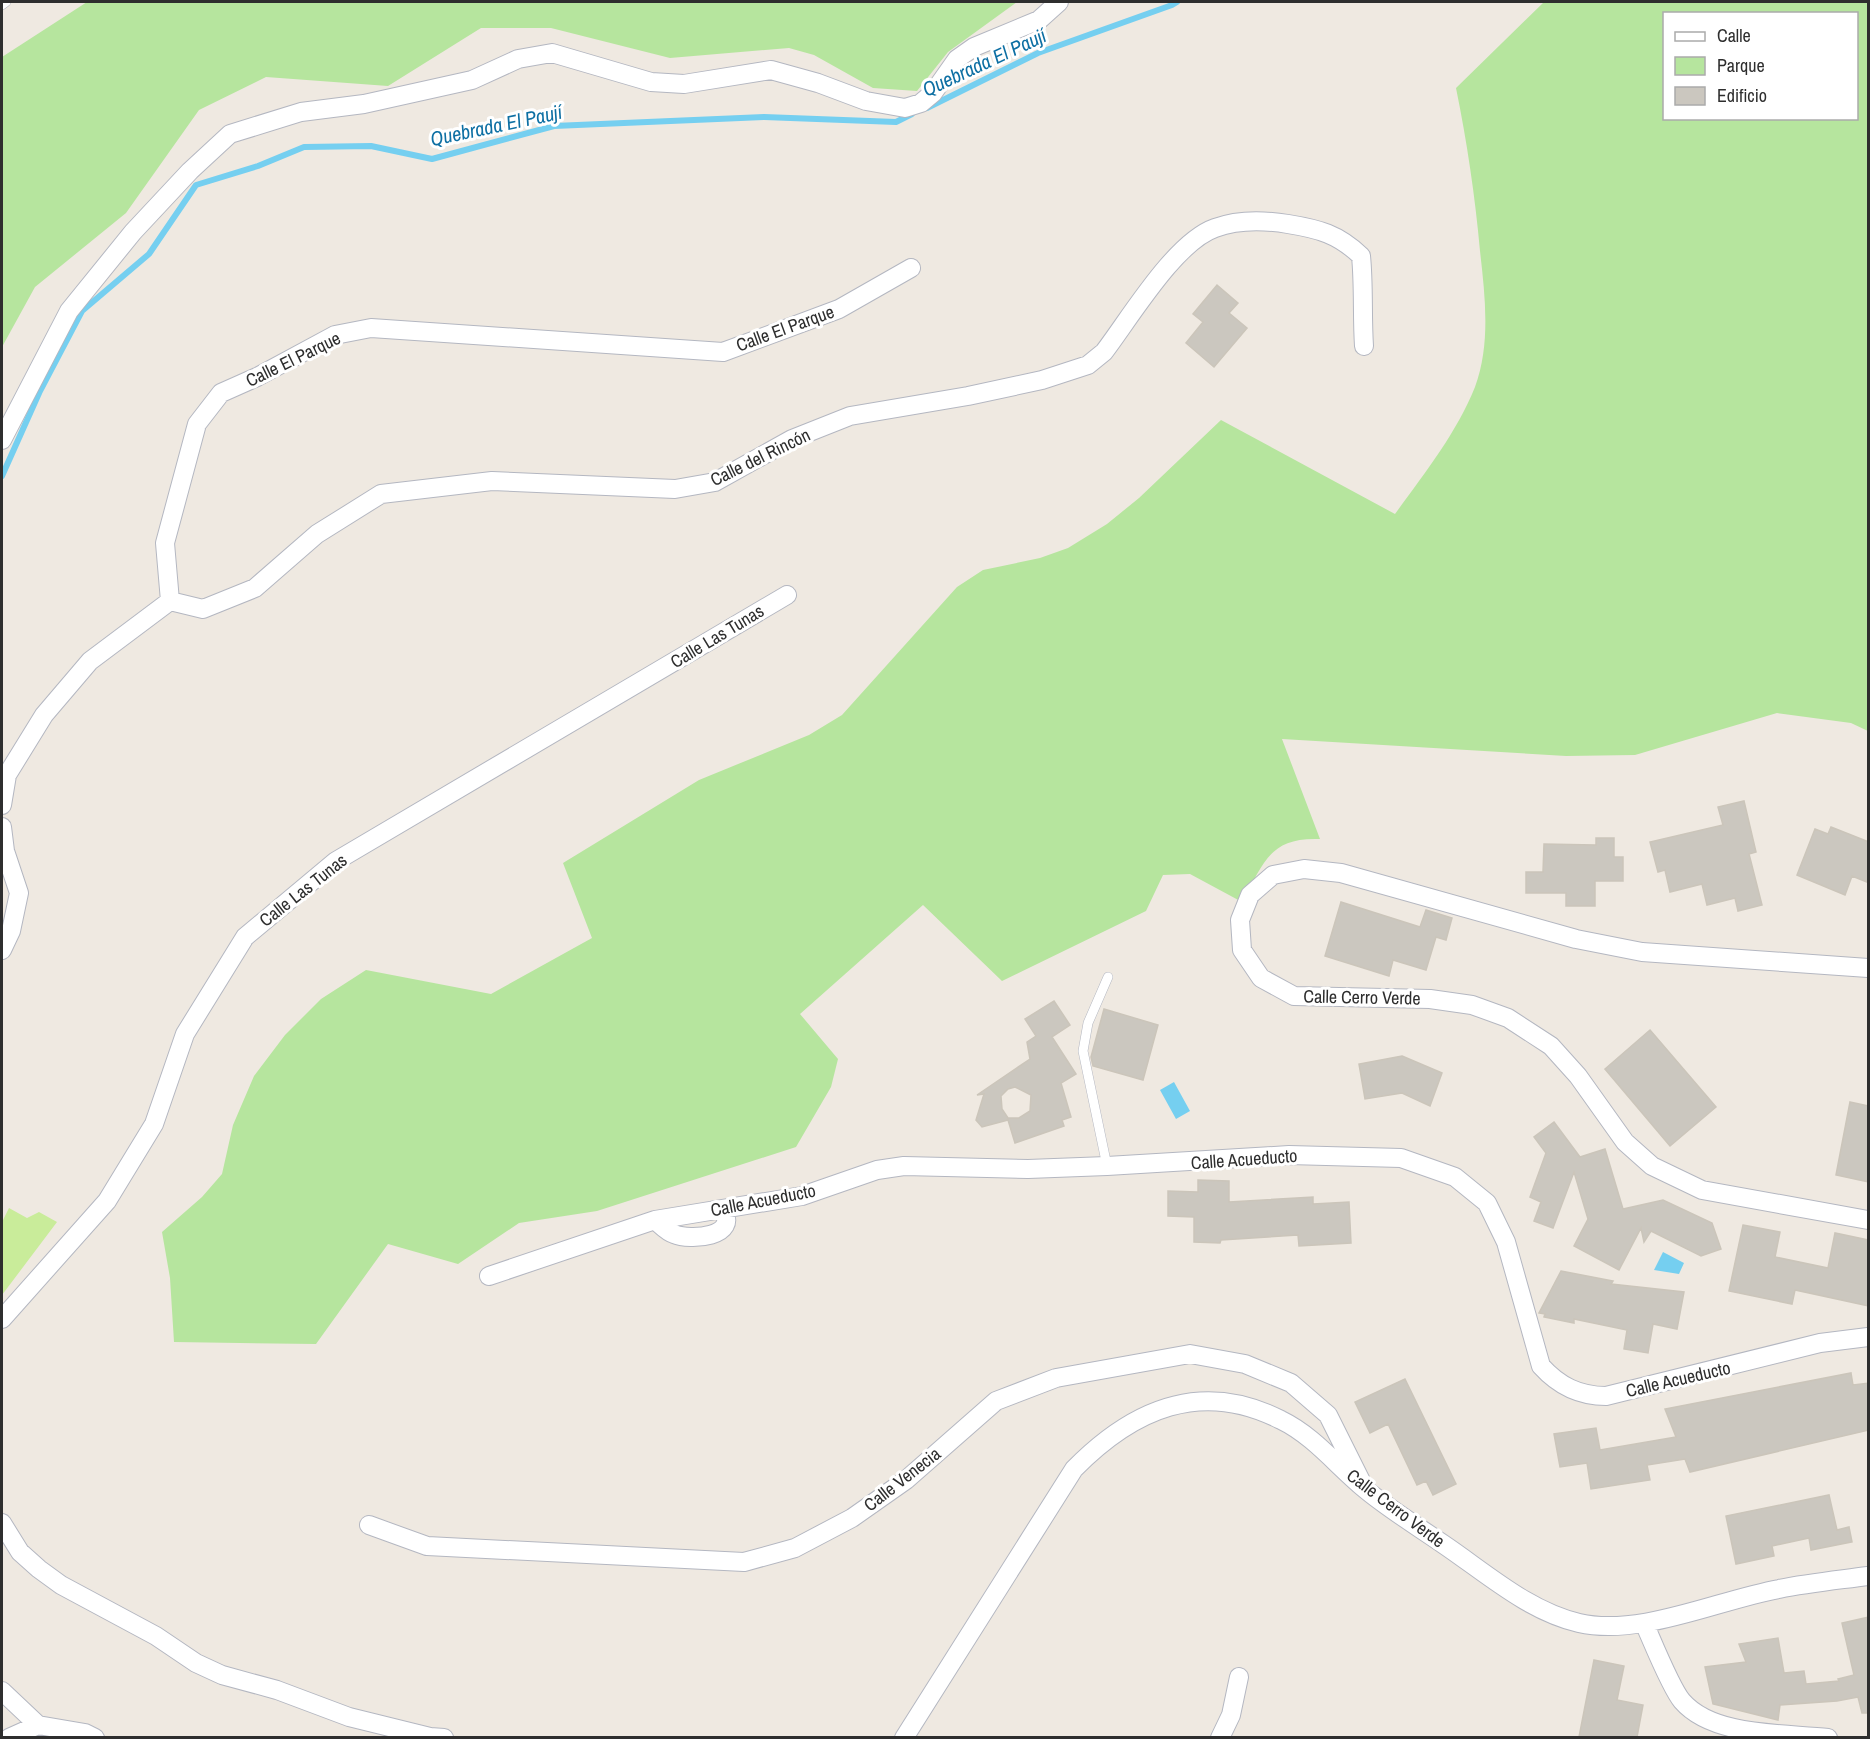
<svg xmlns="http://www.w3.org/2000/svg" width="1870" height="1739" viewBox="0 0 1870 1739" font-family="'Archivo Narrow',sans-serif">
<style>
.green{fill:#b6e59e;fill-rule:evenodd}
.pitch{fill:#c9ec9a}
.water{fill:#75cff0}
.lines{fill:none;stroke-linecap:round;stroke-linejoin:round}
.stream{stroke:#75cff0;stroke-width:6}
.building{fill:#cbc7bf;stroke:#cbc5ba;stroke-width:1.5;fill-rule:evenodd}
.lane-casing{stroke:#b4b7c1;stroke-width:10}
.street-casing{stroke:#b4b7c1;stroke-width:20}
.lane{stroke:#fff;stroke-width:9}
.street{stroke:#fff;stroke-width:18}
.labels{text-anchor:middle;dominant-baseline:central;stroke-width:6;stroke-linejoin:round;paint-order:stroke}
.street-label{font-size:18px;fill:#2e2e2e;stroke:#fff}
.water-label{font-size:20px;font-style:italic;fill:#0d6fa3;stroke:#fff}
</style>
<rect width="100%" height="100%" fill="#efe9e1"/>
<!-- green -->
<path class="green" d="M87 2H1017L948 52 917 91 873 88 814 55 789 48 670 58 551 28H481L388 86 266 77 199 110 126 213 35 287 2 347V57Z
M1544 2H1868V731L1851 723 1777 713 1635 755 1566 756 1282 739 1320 839C1269 837 1264 863 1242 902L1190 874 1163 875 1146 911 1002 981 923 905 800 1014 838 1059 831 1087 796 1147 597 1211 519 1223 458 1264 388 1244 316 1344 174 1342 170 1278 162 1232 202 1197 222 1174 233 1125 254 1076 285 1035 321 999 366 970 491 994 592 938 563 863 699 780 809 735 842 715 957 587 983 570 1040 558 1068 548 1107 524 1139 498 1221 420 1395 514C1424 474 1456 434 1475 387 1491 344 1485 295 1480 251 1475 196 1467 142 1456 88ZM1664 14H1856V118H1664Z"/>
<!-- pitch -->
<path class="pitch" d="M9 1208 27 1218 39 1212 57 1222 2 1295V1222Z"/>
<!-- water -->
<path class="water" d="M1174 1082 1190 1111 1176 1119 1160 1090Z
M1663 1252 1684 1263 1679 1274 1654 1270Z"/>
<g class="lines">
<!-- stream -->
<path class="stream" d="M927 108 1038 53 1172 5 1177 2
M2 476 40 391 82 311 149 254 196 185 258 166 304 147 371 146 432 159 554 126 764 117 896 122 912 114"/>
</g>
<!-- building -->
<path class="building" d="M1217 285 1238 303 1229 313 1247 328 1214 367 1186 343 1203 322 1193 314Z
M1744 801 1756 852 1749 854 1762 905 1738 911 1735 898 1707 905 1702 884 1670 892 1665 870 1658 872 1650 842 1723 825 1718 807Z
M1831 827 1869 842V883L1852 876 1845 895 1797 875 1815 829 1828 834Z
M1596 838H1614V857H1623V881H1595V906H1566V893H1526V872H1543L1544 844 1596 845Z
M1341 902 1420 927 1426 910 1452 918 1446 940 1436 937 1426 970 1393 960 1389 976 1325 956Z
M1054 1001 1070 1025 1052 1037 1076 1074 1061 1083 1071 1117 1062 1120 1064 1126 1015 1143 1008 1120 982 1127 976 1120 984 1094 977 1095 1030 1059 1027 1042 1036 1036 1025 1019ZM1015 1087 1031 1095 1030 1111 1019 1118H1008L1002 1109 1001 1096 1008 1089Z
M1104 1009 1158 1025 1143 1080 1093 1066 1091 1057Z
M1650 1030 1716 1107 1670 1146 1605 1069Z
M1402 1056 1442 1073 1430 1106 1402 1093 1365 1099 1359 1064Z
M1850 1102 1869 1106V1182L1836 1175Z
M1554 1122 1580 1157 1605 1149 1623 1209 1663 1200 1712 1223 1721 1249 1701 1256 1651 1231 1644 1242 1641 1228 1619 1270 1574 1246 1588 1219 1574 1172 1553 1228 1534 1221 1541 1202 1530 1197 1546 1153 1534 1137Z
M1198 1180 1229 1181V1202L1313 1197V1204L1349 1202 1351 1243 1299 1246 1298 1235 1221 1240 1220 1243 1194 1242V1217L1168 1216V1191L1198 1192Z
M1743 1225 1780 1232 1775 1257 1828 1268 1835 1233 1869 1240V1306L1795 1290 1792 1304 1729 1291Z
M1561 1271 1613 1281 1611 1284 1684 1292 1677 1329 1653 1324 1648 1353 1624 1349 1627 1330 1574 1319V1323L1544 1317 1545 1314 1539 1313Z
M1851 1373 1853 1385 1869 1383V1430L1690 1472 1685 1459 1647 1465 1650 1480 1591 1489 1587 1463 1560 1467 1554 1434 1596 1428 1600 1450 1676 1437 1665 1409Z
M1405 1379 1456 1484 1433 1495 1426 1481 1417 1485 1388 1424 1370 1433 1355 1402Z
M1829 1495 1837 1530 1849 1527 1852 1542 1811 1550 1809 1538 1772 1546 1774 1556 1736 1564 1726 1516Z
M1869 1617V1713H1862L1858 1697 1837 1701 1780 1705 1778 1720 1713 1704 1705 1667 1746 1662 1739 1644 1778 1638 1784 1673 1804 1671 1806 1684 1839 1681 1838 1679 1854 1675 1842 1623Z
M1594 1660 1624 1666 1617 1700 1643 1705 1637 1737H1579Z"/>
<g class="lines">
<defs>
<path id="lane" d="M2 5 6 2
M1107 1166 1083 1051 1088 1023 1108 977"/>
<path id="street" d="M2 440 69 311 133 232 190 171 230 134 301 112 364 104 472 80 518 59 552 53 651 82 684 84 771 70 818 83 866 101 905 108 921 103 933 93 957 59 974 47 1039 20 1059 2
M170 601 203 609 255 588 317 534 381 494 492 481 675 489 715 482 792 439 850 416 968 396 1042 380 1088 365 1104 352C1130 318 1175 242 1215 228 1239 219 1264 220 1288 224 1319 229 1338 234 1361 256 1364 286 1362 316 1364 346
M2 805 7 775 44 715 90 661 170 601 165 543 197 424 221 393 257 377 335 335 371 328 723 352 839 309 911 268
M2 827 5 851 19 893 11 931 2 950
M1868 968 1642 952 1576 939 1341 873 1304 869 1273 875 1250 895 1240 920 1242 950 1261 978 1294 996 1430 999 1472 1005 1508 1018 1551 1046 1578 1076 1625 1142 1652 1166 1702 1190 1868 1220
M655 1220C661 1225 667 1232 674 1234 690 1241 741 1237 722 1209
M489 1276 655 1220 802 1196 877 1170 904 1166 1028 1169 1107 1166 1289 1155 1401 1158 1455 1177 1487 1203 1506 1242 1541 1366C1559 1386 1579 1396 1606 1396L1820 1343 1868 1337
M2 1319 107 1201 154 1124 185 1034 245 937 336 861 787 595
M2 1523 20 1552 39 1569 61 1585 156 1636 196 1663 222 1675 277 1690 349 1717 430 1737 444 1738
M369 1525 427 1546 744 1562 795 1548 852 1518 906 1480 996 1401 1056 1378 1190 1354 1245 1364 1291 1383 1328 1415 1361 1481
M1645 1625C1653 1643 1671 1688 1682 1701 1713 1737 1784 1733 1828 1738
M2 1691 38 1725
M38 1725 85 1733 95 1738
M9 1738 38 1725
M904 1738 1074 1469C1133 1409 1201 1379 1281 1420 1314 1436 1337 1466 1365 1489 1389 1509 1417 1526 1443 1544 1486 1573 1528 1611 1579 1623 1640 1637 1718 1600 1779 1589 1808 1583 1839 1580 1868 1576
M1220 1738 1231 1715 1239 1677"/>
</defs>
<!-- lane casing -->
<use href="#lane" class="lane-casing"/>
<!-- street casing -->
<use href="#street" class="street-casing"/>
<!-- lane -->
<use href="#lane" class="lane"/>
<!-- street -->
<use href="#street" class="street"/>
</g>
<g class="labels">
<!-- street labels -->
<g class="street-label">
<text transform="translate(785 328) rotate(-20)">Calle El Parque</text>
<text transform="translate(293 359) rotate(-26)">Calle El Parque</text>
<text transform="translate(760 457) rotate(-26)">Calle del Rincón</text>
<text transform="translate(717 636) rotate(-31)">Calle Las Tunas</text>
<text transform="translate(303 890) rotate(-38)">Calle Las Tunas</text>
<text transform="translate(1362 997) rotate(1)">Calle Cerro Verde</text>
<text transform="translate(1244 1159) rotate(-4)">Calle Acueducto</text>
<text transform="translate(763 1200) rotate(-11)">Calle Acueducto</text>
<text transform="translate(1678 1379) rotate(-13)">Calle Acueducto</text>
<text transform="translate(902 1479) rotate(-38)">Calle Venecia</text>
<text transform="translate(1396 1508) rotate(37)">Calle Cerro Verde</text>
</g>
<!-- water labels -->
<g class="water-label">
<text transform="translate(984 62) rotate(-25)">Quebrada El Paují</text>
<text transform="translate(496 125) rotate(-12)">Quebrada El Paují</text>
</g>
</g>
<!-- border -->
<rect width="1870" height="1739" fill="none" stroke="#2e2e2e" stroke-width="6"/>
<!-- legend -->
<rect x="1663" y="12" width="195" height="108" fill="#ffffff" stroke="#ababab" stroke-width="1.5"/>
<rect x="1675" y="32" width="30" height="9" fill="#ffffff" stroke="#ababab" stroke-width="1.5"/>
<text x="1717" y="42" font-size="18" fill="#2e2e2e">Calle</text>
<rect x="1675" y="57" width="30" height="18" fill="#b6e59e" stroke="#ababab" stroke-width="1.5"/>
<text x="1717" y="72" font-size="18" fill="#2e2e2e">Parque</text>
<rect x="1675" y="87" width="30" height="18" fill="#cbc7bf" stroke="#ababab" stroke-width="1.5"/>
<text x="1717" y="102" font-size="18" fill="#2e2e2e">Edificio</text>
</svg>
